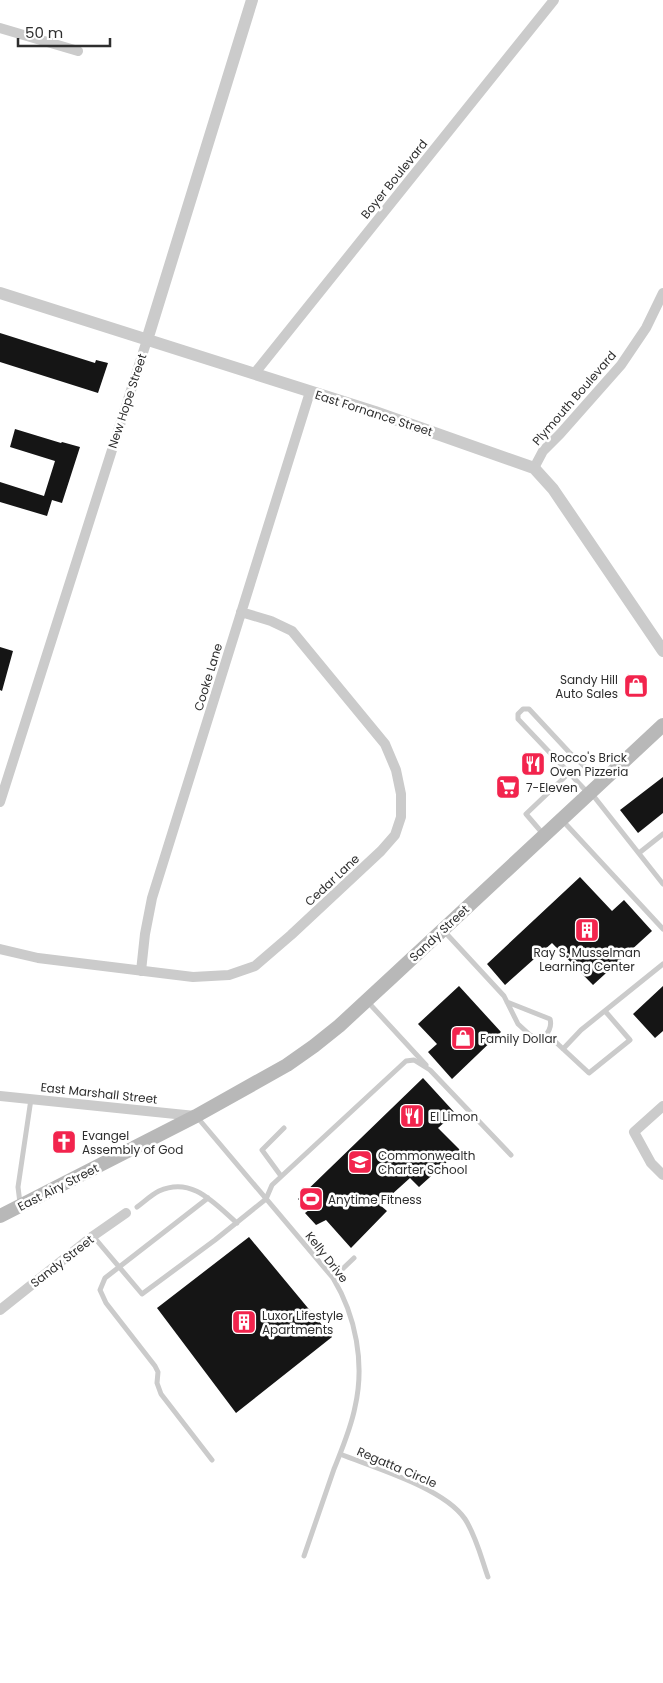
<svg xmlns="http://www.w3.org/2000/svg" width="663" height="1683" viewBox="0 0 663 1683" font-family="Poppins,sans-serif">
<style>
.building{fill:#151515}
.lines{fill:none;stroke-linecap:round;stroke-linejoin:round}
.service{stroke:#cbcbcb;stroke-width:5}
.minor{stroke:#cbcbcb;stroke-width:10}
.tertiary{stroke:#cbcbcb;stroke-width:12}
.secondary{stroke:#b8b8b8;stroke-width:14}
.labels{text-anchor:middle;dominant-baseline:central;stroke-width:5;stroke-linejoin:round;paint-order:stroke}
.street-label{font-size:12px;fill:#2e2e2e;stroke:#fff}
.poi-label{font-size:12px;fill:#2e2e2e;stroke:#fff;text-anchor:start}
</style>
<rect width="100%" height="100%" fill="#fff"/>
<!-- building -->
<path class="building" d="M0 333 95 363 96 360 108 363 98 393 0 362Z
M15 429 61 443 62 442 80 447 62 503 52 500 47 516 0 502V482L44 496 55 461 10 447Z
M0 647 13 651 2 691 0 690Z
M663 777V813L638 833 620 810Z
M580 877 612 911 624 900 652 931 593 985 552 943 505 985 487 964Z
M459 986 501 1032 452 1079 428 1052 437 1044 418 1024Z
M663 986V1031L655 1038 633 1014Z
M423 1078 455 1113 438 1128 460 1150 419 1187 410 1178 380 1205 387 1211 351 1248 326 1220 316 1225 305 1213 309 1210 298 1199Z
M249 1237 332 1337 236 1413 157 1308Z"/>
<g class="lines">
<!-- service -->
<path class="service" d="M589 794 518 719V714L523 709H529L569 752 601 782
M592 794 663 884
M562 820 663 929
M544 835 526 814 569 773
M639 853 663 834
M443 930 504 996 518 1024 530 1035 537 1039 544 1037C549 1032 552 1026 550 1019L507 1002
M367 1001 426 1065
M547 1034 589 1073 630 1040 605 1011
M563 1049 581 1030 663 964
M197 1117 333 1278C356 1316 365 1364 355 1407 351 1428 342 1449 334 1469 324 1498 314 1527 304 1556
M281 1176 262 1150 284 1128
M208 1198 105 1278 100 1290 106 1303 155 1366 158 1372 157 1383 161 1394 212 1460
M20 1203 18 1187 31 1099
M137 1207C144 1202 151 1195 159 1191 192 1176 214 1203 237 1223
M93 1236 142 1294 215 1240 266 1199 272 1185 406 1061 414 1060 430 1070 511 1155
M333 1278 354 1258
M340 1454C375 1468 444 1488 465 1519 476 1536 481 1557 488 1577"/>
<!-- minor -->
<path class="minor" d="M0 28 78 51
M254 374 554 0
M534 468 543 451 560 434 621 365 646 328 663 293
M0 802 147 340
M0 949 38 958 193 977 229 975 255 966 291 935 381 851 395 835 401 817V794L396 770 385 744 292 631 271 621 241 612
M141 971 145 934 152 898 310 392
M0 1096 195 1116
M663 1106 634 1132 651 1163 663 1175
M0 1310 93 1236 126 1213"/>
<!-- tertiary -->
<path class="tertiary" d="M0 293 375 412 534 468 553 489 663 651
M147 340 252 0"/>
<!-- secondary -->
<path class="secondary" d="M0 1216 196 1116 287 1065 314 1046 339 1026 391 978 663 725"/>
</g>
<!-- icons -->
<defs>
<symbol id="shop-square" viewBox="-11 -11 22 22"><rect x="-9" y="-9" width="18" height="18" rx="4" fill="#f2244d" stroke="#fff"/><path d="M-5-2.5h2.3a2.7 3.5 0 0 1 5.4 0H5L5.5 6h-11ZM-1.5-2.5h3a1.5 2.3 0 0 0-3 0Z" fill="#fff"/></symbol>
<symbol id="restaurant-square" viewBox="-11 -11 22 22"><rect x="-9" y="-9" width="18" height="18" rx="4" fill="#f2244d" stroke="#fff"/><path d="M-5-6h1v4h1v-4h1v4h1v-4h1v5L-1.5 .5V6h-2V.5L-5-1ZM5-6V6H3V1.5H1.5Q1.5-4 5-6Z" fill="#fff"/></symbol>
<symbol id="supermarket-square" viewBox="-11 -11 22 22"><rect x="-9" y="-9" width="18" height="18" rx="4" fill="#f2244d" stroke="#fff"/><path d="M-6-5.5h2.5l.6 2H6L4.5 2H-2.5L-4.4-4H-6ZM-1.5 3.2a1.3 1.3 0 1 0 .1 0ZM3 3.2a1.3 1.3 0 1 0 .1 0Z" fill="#fff"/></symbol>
<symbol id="building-square" viewBox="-11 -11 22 22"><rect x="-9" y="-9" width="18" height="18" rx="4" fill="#f2244d" stroke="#fff"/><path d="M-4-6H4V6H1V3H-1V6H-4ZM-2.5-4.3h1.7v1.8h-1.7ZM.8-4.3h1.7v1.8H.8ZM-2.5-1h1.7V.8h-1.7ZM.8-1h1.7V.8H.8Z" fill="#fff"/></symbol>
<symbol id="church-square" viewBox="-11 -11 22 22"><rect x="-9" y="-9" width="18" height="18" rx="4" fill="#f2244d" stroke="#fff"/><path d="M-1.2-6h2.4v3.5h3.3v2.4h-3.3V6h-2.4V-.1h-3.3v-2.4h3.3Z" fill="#fff"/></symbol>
<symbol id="school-square" viewBox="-11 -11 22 22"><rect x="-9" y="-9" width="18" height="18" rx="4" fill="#f2244d" stroke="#fff"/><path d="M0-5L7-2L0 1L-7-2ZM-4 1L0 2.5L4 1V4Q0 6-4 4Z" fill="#fff"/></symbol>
<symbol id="stadium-square" viewBox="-11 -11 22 22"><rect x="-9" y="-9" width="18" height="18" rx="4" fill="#f2244d" stroke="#fff"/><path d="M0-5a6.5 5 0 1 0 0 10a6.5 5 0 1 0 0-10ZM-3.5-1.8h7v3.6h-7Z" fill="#fff"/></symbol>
</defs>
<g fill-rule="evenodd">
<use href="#shop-square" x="622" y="672" width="28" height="28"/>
<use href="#restaurant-square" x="519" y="750" width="28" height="28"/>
<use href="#supermarket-square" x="494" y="773" width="28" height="28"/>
<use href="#building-square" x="573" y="916" width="28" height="28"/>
<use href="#shop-square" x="449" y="1024" width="28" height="28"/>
<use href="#restaurant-square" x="398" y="1102" width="28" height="28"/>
<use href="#church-square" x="50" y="1128" width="28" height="28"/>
<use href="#school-square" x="346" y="1148" width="28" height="28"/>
<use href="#stadium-square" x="297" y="1185" width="28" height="28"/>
<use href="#building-square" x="230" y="1308" width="28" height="28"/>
</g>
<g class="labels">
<!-- street labels -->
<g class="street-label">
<text transform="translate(394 179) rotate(-51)">Boyer Boulevard</text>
<text transform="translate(574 398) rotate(-49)">Plymouth Boulevard</text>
<text transform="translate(127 401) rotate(-72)">New Hope Street</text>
<text transform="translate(374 413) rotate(18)">East Fornance Street</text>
<text transform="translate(208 677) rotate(-73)">Cooke Lane</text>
<text transform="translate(332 880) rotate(-43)">Cedar Lane</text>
<text transform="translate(439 933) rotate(-43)">Sandy Street</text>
<text transform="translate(99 1093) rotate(6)">East Marshall Street</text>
<text transform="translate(58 1187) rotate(-27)">East Airy Street</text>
<text transform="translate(327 1257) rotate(52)">Kelly Drive</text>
<text transform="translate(62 1261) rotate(-38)">Sandy Street</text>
<text transform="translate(397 1467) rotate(23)">Regatta Circle</text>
</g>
<!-- poi labels -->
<g class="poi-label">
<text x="618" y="679" text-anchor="end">Sandy Hill<tspan x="618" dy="14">Auto Sales</tspan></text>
<text x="550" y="757">Rocco's Brick<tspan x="550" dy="14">Oven Pizzeria</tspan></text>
<text x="526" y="787">7-Eleven</text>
<text x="587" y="952" text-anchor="middle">Ray S. Musselman<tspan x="587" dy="14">Learning Center</tspan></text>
<text x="480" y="1038">Family Dollar</text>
<text x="430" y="1116">El Limon</text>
<text x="82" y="1135">Evangel<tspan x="82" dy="14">Assembly of God</tspan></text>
<text x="378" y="1155">Commonwealth<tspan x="378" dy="14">Charter School</tspan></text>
<text x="328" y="1199">Anytime Fitness</text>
<text x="262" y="1315">Luxor Lifestyle<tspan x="262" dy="14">Apartments</tspan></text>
</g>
</g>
<!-- scale -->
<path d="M18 38v8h92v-8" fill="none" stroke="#2e2e2e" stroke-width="2.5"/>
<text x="25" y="38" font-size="15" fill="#2e2e2e" stroke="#ffffff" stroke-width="4" paint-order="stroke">50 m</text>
</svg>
